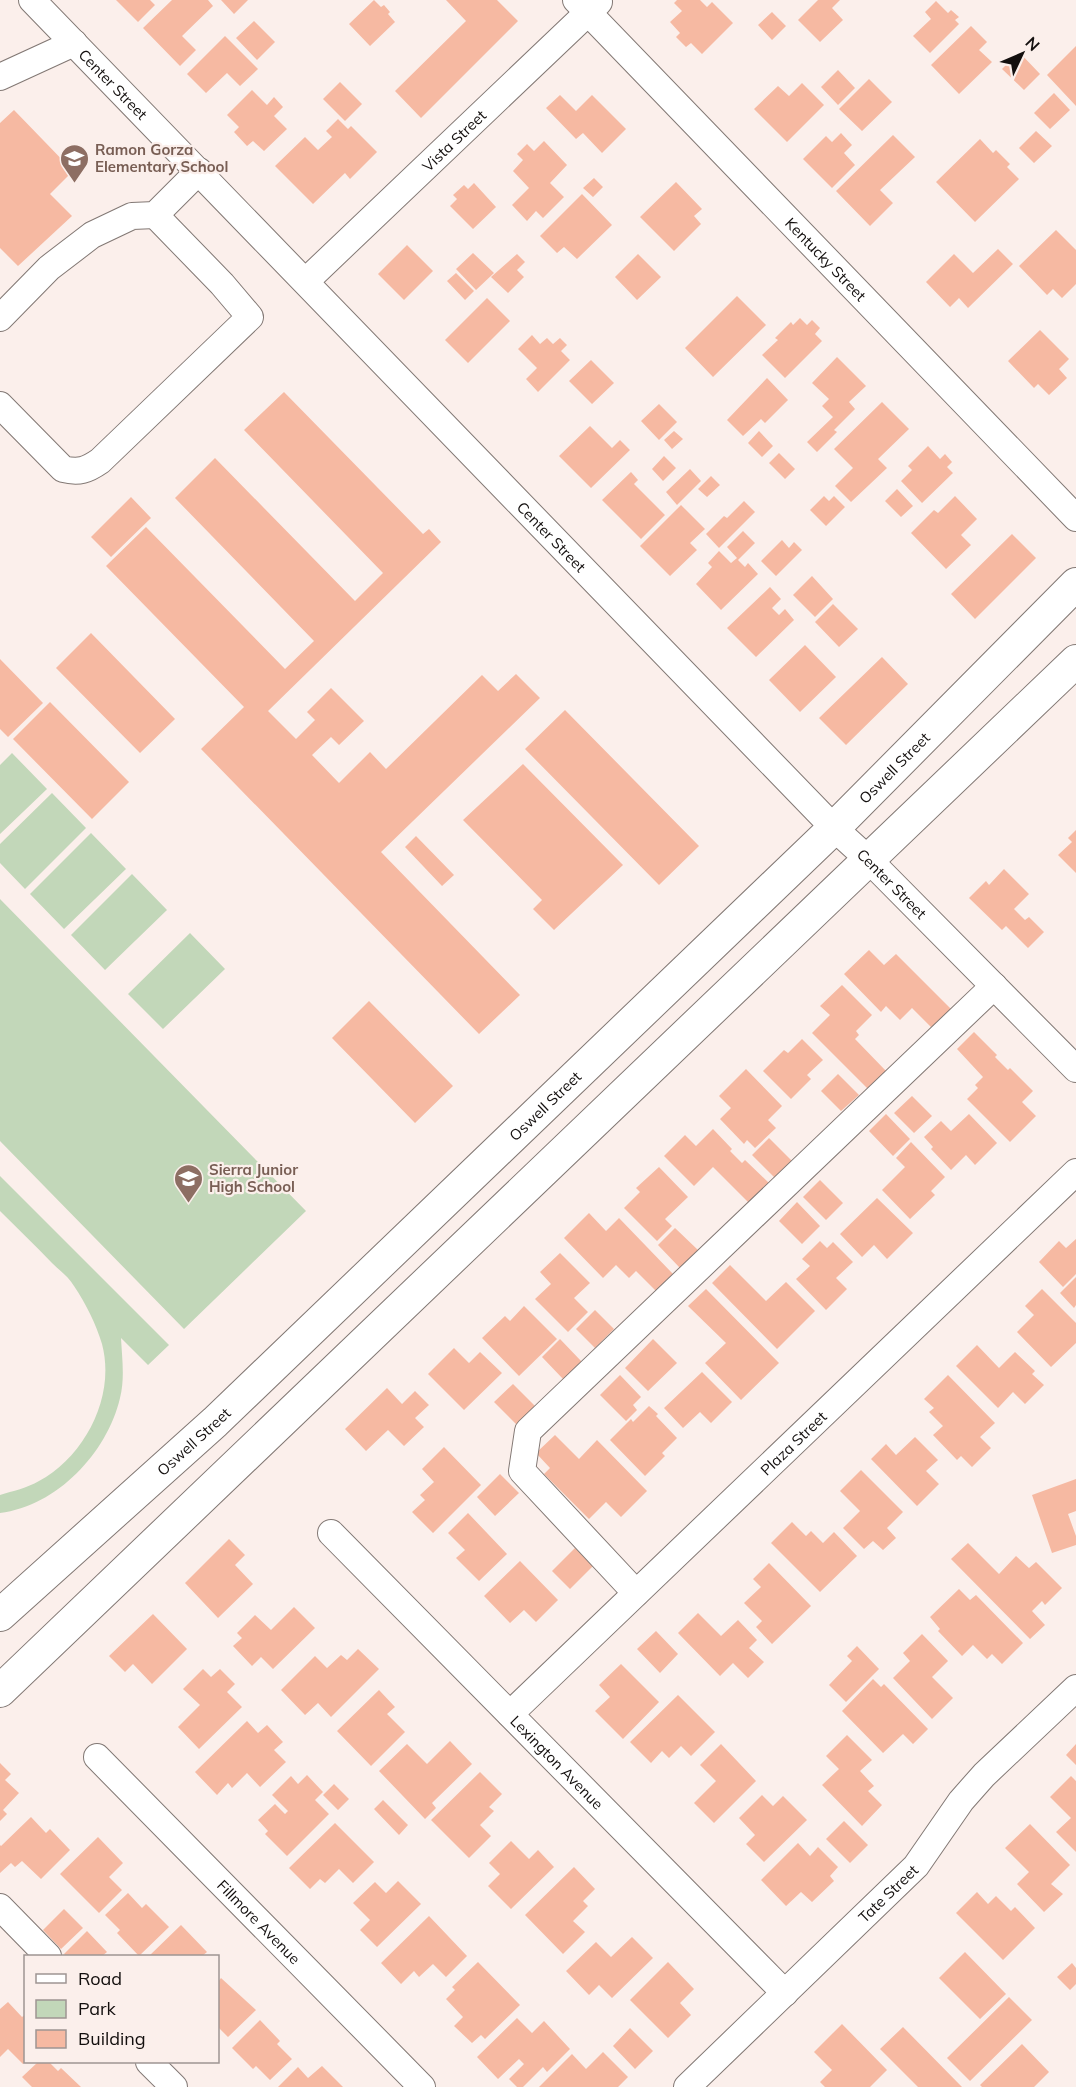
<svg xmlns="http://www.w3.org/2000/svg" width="1076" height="2087" viewBox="0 0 1076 2087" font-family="Mulish,sans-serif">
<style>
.green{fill:#c2d7b9}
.building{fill:#f6b9a2}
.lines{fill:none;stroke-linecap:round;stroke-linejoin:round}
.minor-casing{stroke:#827874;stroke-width:28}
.major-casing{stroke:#827874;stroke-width:34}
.minor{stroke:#fff;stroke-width:26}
.major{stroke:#fff;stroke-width:32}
.labels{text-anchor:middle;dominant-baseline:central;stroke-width:4.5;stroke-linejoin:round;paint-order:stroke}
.street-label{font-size:15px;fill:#130f0e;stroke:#fbefeb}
.education-label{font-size:15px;font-weight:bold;fill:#785e54;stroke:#fbefeb;text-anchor:start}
</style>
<rect width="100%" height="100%" fill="#fbefeb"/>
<!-- green -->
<path class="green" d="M12 753 47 789 0 834V765Z
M52 793 86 828 25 889 0 863V844Z
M91 833 126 869 64 929 30 894Z
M132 874 167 910 105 970 71 935Z
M0 899 306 1211 184 1329 0 1141Z
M190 933 225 969 163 1029 128 994Z
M0 1176 169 1345 148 1365 121 1338C122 1358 125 1378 120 1398 107 1453 57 1506 0 1513V1495C13 1491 27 1488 39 1481 85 1456 116 1396 102 1344 96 1324 86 1304 74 1286 69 1277 59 1270 52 1263 35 1245 17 1228 0 1211Z"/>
<!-- building -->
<path class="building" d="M116 0H150L155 5 138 22Z
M172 0H208L213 6 182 36 196 50 180 66 143 28Z
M221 0H248L234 14Z
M374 0 381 7 384 5 390 12 388 14 395 22 370 46 349 24Z
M446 0H497L518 21 421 118 395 91 466 21Z
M677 0H700L707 7 712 2 733 23 702 54 691 43 686 47 676 37 680 33 670 22 682 11 674 3Z
M818 0H840L832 8 843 20 820 42 798 20Z
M936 1 948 13 951 10 959 17 955 20 959 24 930 53 913 36 931 19 925 12Z
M772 12 786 26 772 40 758 25Z
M254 21 275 42 257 60 236 38Z
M971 26 987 42 979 50 992 62 959 94 931 65Z
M225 36 258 69 240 86 227 73 206 93 187 74Z
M1076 46V106L1047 75Z
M1019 52 1040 74 1024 90 1002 69Z
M838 70 855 88 838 105 821 87Z
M869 79 892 102 862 131 839 109Z
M340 82 362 104 345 121 323 99Z
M802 83 824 105 787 142 754 109 778 86 789 96Z
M252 90 267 105 274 97 283 107 274 116 287 129 264 151 253 141 247 146 234 132 239 127 227 115Z
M1054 93 1070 110 1050 129 1034 113Z
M560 95 576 111 592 95 626 129 602 153 583 133 576 139 546 108Z
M14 110 73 171 50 194 72 216 18 266 0 248V123Z
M338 119 348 129 351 126 377 152 350 179 345 173 313 204 275 166 305 137 318 150 332 137 326 131Z
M1036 131 1052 146 1034 163 1019 148Z
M841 133 852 145 844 153 855 165 832 188 803 159 826 136 832 142Z
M893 135 915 157 880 190 893 203 870 226 836 191Z
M980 139 993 153 996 150 1010 164 1007 167 1019 179 975 222 936 182Z
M544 141 567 165 550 183 564 197 543 218 536 211 527 221 512 205 529 188 513 171 523 160 517 154 527 144 534 151Z
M594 178 603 187 593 197 583 188Z
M676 182 702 209 694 216 701 224 674 251 640 217Z
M474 183 496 207 473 229 450 206 457 199 453 195 464 185 468 189Z
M582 194 612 225 577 259 564 247 557 253 540 236Z
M1056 230 1076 250V284L1062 298 1053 289 1047 295 1019 266Z
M407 245 433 271 404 300 378 274Z
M998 249 1013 264 968 308 959 298 950 307 926 282 954 254 973 273Z
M473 253 494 273 476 290 456 269Z
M517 254 525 262 517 270 524 277 508 293 491 277Z
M638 254 661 277 637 300 615 277Z
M456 273 474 291 465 300 447 281Z
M737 296 766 325 713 377 685 348Z
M487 298 510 321 468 363 445 340Z
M800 318 807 325 812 320 820 328 815 334 822 341 785 378 762 355 778 340 775 338 791 322 793 325Z
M1040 330 1069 359 1059 369 1067 378 1049 395 1038 384 1034 388 1008 361Z
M532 335 540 344 547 338 553 344 560 338 567 345 561 351 570 360 538 392 526 379 537 368 518 349Z
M837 357 866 386 849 402 855 409 834 430 837 432 817 452 807 442 833 417 822 406 829 399 812 383Z
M591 360 614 383 592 404 569 381Z
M767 378 788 400 765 423 761 419 743 436 727 420Z
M284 392 423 534 429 529 441 542 268 711 296 739 315 720 307 712 331 688 364 721 339 745 331 737 312 755 339 783 370 752 386 769 482 675 498 691 516 674 540 698 381 852 520 995 479 1034 201 749 244 707 106 566 146 527 285 669 314 641 175 498 215 458 355 601 383 573 244 430Z
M882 402 909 429 878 459 887 468 851 502 835 486 853 468 834 449Z
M659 404 677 422 659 440 641 421Z
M590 426 612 448 620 440 630 450 591 488 559 456Z
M674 431 683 439 672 449 664 440Z
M759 431 773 446 762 457 748 443Z
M928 446 940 459 945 454 952 462 947 467 953 473 922 503 901 481 912 470 908 466Z
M779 453 795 469 785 479 769 463Z
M664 456 676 468 663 481 652 469Z
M690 469 701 481 677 505 666 492Z
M631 472 638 480 634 484 665 515 641 539 602 500Z
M711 476 720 485 707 497 698 489Z
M897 489 913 506 901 517 885 501Z
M824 496 829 501 834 496 845 507 826 526 810 510Z
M955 496 977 519 961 535 971 545 946 569 911 533 934 510 938 513Z
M131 497 151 518 111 557 91 537Z
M744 501 755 512 719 548 706 534 724 516 727 518Z
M681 505 705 529 690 543 697 550 670 576 640 546Z
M743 531 755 543 738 560 745 567 748 563 758 574 721 610 696 584 712 567 708 563 719 551 731 563 737 558 727 547Z
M1012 534 1036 558 975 619 951 594Z
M782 540 789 548 794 542 802 550 776 576 761 561Z
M812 576 833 599 815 617 793 595Z
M770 587 781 599 772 608 779 615 785 609 794 620 756 657 727 628Z
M833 604 858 629 839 647 815 622Z
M91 633 175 719 140 753 56 668Z
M805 645 836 677 800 712 769 680Z
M882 657 908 684 846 745 819 718Z
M0 659 43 703 8 737 0 729Z
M50 702 129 782 92 819 13 739Z
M565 710 699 846 659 885 525 749Z
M523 764 623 865 554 930 533 909 542 900 463 820Z
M1076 830V873L1058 855 1072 842 1068 838Z
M416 836 454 875 442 886 405 847Z
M1004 869 1029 894 1014 909 1025 920 1029 917 1044 932 1028 948 1006 926 1002 930 969 898 986 881 989 885Z
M869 950 884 965 896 954 952 1010 933 1029 912 1008 900 1020 886 1006 881 1012 844 974Z
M842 985 872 1015 856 1031 859 1035 855 1039 887 1072 869 1090 812 1033 830 1015 820 1006Z
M369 1001 453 1086 415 1123 332 1038Z
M974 1032 997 1055 995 1057 1008 1070 1010 1068 1033 1091 1022 1102 1036 1116 1010 1142 967 1099 978 1088 975 1085 983 1077 957 1049Z
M802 1039 823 1060 807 1075 811 1079 791 1099 763 1071 784 1050 788 1053Z
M746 1069 782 1106 768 1120 776 1128 755 1148 747 1140 744 1144 720 1119 731 1108 719 1096Z
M838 1074 859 1095 841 1111 821 1091Z
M912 1096 932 1116 914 1133 894 1113Z
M886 1114 910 1139 893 1156 869 1131Z
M969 1114 997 1143 975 1165 966 1155 951 1170 931 1149 933 1147 924 1137 941 1121 951 1131Z
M713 1129 732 1149 730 1151 742 1163 745 1160 769 1183 749 1203 713 1167 694 1186 664 1156 685 1135 696 1146Z
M769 1138 792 1161 775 1178 752 1155Z
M911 1142 945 1177 931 1191 935 1195 910 1219 882 1190 905 1167 896 1158Z
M659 1167 688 1197 665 1219 672 1226 657 1241 624 1208 640 1192 636 1188Z
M820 1180 843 1203 826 1220 803 1197Z
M877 1198 913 1233 887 1259 874 1245 862 1257 840 1234Z
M797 1202 820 1226 802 1244 779 1221Z
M589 1213 606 1231 619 1218 673 1274 656 1291 636 1271 629 1278 616 1265 603 1278 564 1238Z
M675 1228 698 1250 680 1268 658 1245Z
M1076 1239V1274L1063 1287 1039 1262 1059 1241 1066 1248Z
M820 1241 827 1248 833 1242 853 1262 836 1278 847 1289 826 1310 796 1279 810 1266 802 1259Z
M560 1253 590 1283 574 1298 588 1312 568 1332 535 1299 551 1284 540 1272Z
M730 1265 766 1301 786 1282 815 1311 777 1349 712 1283Z
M1076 1277V1305L1074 1308 1060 1293Z
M706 1289 779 1363 741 1400 705 1363 726 1343 688 1306Z
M1042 1289 1076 1323V1343L1051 1367 1017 1332 1034 1315 1025 1306Z
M524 1306 557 1339 519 1376 482 1338 505 1316 510 1321Z
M595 1310 614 1329 595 1348 576 1329Z
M560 1339 582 1362 564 1380 542 1357Z
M653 1339 677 1363 648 1391 625 1368Z
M977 1345 999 1368 1015 1352 1035 1371 1032 1374 1044 1385 1025 1404 1013 1392 998 1408 956 1366Z
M454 1348 469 1363 480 1352 502 1373 464 1410 428 1374Z
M702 1372 732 1402 711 1423 700 1412 683 1428 664 1408Z
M620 1375 641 1397 633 1405 637 1410 626 1421 600 1395Z
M948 1375 995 1423 980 1437 991 1448 972 1467 961 1456 957 1460 933 1435 943 1426 929 1412 934 1408 924 1399Z
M513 1384 536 1407 517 1425 494 1402Z
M387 1388 402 1404 415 1391 429 1405 415 1418 424 1427 404 1446 388 1430 366 1451 345 1429Z
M649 1406 658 1414 656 1416 677 1438 662 1453 665 1456 645 1476 610 1440 631 1419 633 1422Z
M555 1435 579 1459 597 1440 647 1491 621 1517 606 1502 589 1519 544 1474 550 1468 536 1453Z
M915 1437 938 1460 926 1471 939 1484 917 1506 871 1459 886 1444 896 1455Z
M444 1447 481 1485 433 1533 412 1512 425 1500 420 1495 434 1482 422 1469Z
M861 1470 903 1512 887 1528 896 1538 883 1550 873 1541 864 1549 843 1528 860 1511 840 1491Z
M500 1474 519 1493 495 1516 477 1497Z
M1076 1479V1511L1068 1514 1076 1536V1545L1052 1553 1032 1495Z
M468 1513 507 1554 479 1581 456 1558 465 1550 448 1533Z
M792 1522 806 1536 811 1531 823 1543 834 1532 857 1556 820 1592 771 1543Z
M229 1539 245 1555 235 1565 253 1584 218 1618 185 1583Z
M968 1543 999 1574 1016 1556 1029 1568 1036 1562 1062 1588 1045 1605 1042 1601 1032 1611 1045 1625 1030 1639 951 1559Z
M575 1548 593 1566 570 1589 552 1571Z
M520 1561 558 1600 536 1622 524 1610 510 1623 484 1596Z
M769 1563 811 1606 772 1644 756 1627 762 1621 744 1603 761 1587 753 1579Z
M959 1589 970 1600 976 1595 1023 1643 1002 1664 992 1654 987 1659 973 1645 962 1656 938 1631 940 1629 930 1617Z
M294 1607 315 1628 273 1669 261 1657 252 1666 233 1646 242 1638 237 1633 255 1615 271 1630Z
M698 1613 721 1636 738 1620 757 1640 749 1648 764 1662 748 1678 733 1663 720 1676 678 1633Z
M153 1614 187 1649 152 1684 133 1664 125 1672 109 1656Z
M656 1631 678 1654 660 1673 637 1649Z
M922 1634 948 1661 932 1677 953 1698 932 1719 893 1678 910 1661 903 1653Z
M857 1646 879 1669 846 1702 829 1685 852 1661 847 1656Z
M358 1649 379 1669 331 1717 318 1703 305 1715 281 1690 315 1656 327 1668 341 1655 347 1660Z
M621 1664 659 1702 623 1739 595 1711 610 1697 599 1685Z
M203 1669 211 1677 220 1669 235 1684 227 1692 242 1707 199 1749 178 1727 200 1705 183 1689Z
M873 1679 881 1687 884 1684 928 1729 913 1744 903 1734 883 1753 842 1711Z
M379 1690 395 1707 387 1714 405 1732 371 1766 337 1731Z
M678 1695 715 1732 691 1756 681 1746 669 1758 662 1751 651 1763 630 1742Z
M247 1721 258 1733 267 1725 283 1742 274 1750 286 1762 260 1787 247 1773 232 1788 228 1783 217 1795 195 1772Z
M847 1735 872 1760 860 1771 874 1786 868 1791 882 1805 862 1826 822 1785 839 1769 826 1756Z
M450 1741 472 1764 432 1803 436 1808 425 1819 379 1771 407 1744 427 1764Z
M721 1744 756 1781 714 1823 694 1803 716 1781 700 1765Z
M1076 1744V1765L1066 1755Z
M0 1763 11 1774 5 1780 19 1793 3 1810 7 1814 0 1821Z
M480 1772 502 1794 489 1807 494 1811 480 1825 491 1836 469 1858 431 1820Z
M307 1775 323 1792 315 1800 329 1814 287 1856 265 1834 268 1831 258 1820 275 1804 285 1814 288 1811 272 1795 291 1776 298 1784Z
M1071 1776 1076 1781V1852L1056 1832 1071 1818 1050 1797Z
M334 1784 349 1799 338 1810 323 1795Z
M762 1795 773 1806 783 1796 807 1820 764 1862 746 1844 755 1835 739 1818Z
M383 1800 408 1825 399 1835 374 1809Z
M31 1817 46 1833 50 1829 70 1850 41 1879 22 1861 15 1867 11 1863 0 1873V1845L1 1846Z
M844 1821 868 1845 850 1863 826 1839Z
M335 1823 374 1862 353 1883 339 1869 325 1883 320 1879 310 1889 289 1868Z
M1030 1824 1070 1865 1051 1884 1063 1894 1044 1912 1017 1884 1029 1872 1005 1848Z
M98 1837 123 1863 109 1877 122 1890 99 1913 60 1874Z
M511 1841 529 1859 538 1850 554 1867 511 1909 488 1886 500 1874 489 1863Z
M798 1843 810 1856 818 1847 838 1867 830 1876 834 1881 812 1902 801 1892 786 1906 761 1880Z
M574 1867 595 1889 583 1901 588 1906 573 1921 585 1932 563 1954 525 1915Z
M398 1881 421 1904 377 1947 360 1930 370 1920 353 1903 375 1882 386 1893Z
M977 1892 988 1904 996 1896 1011 1911 1015 1907 1035 1928 1003 1960 956 1913Z
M128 1893 142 1908 146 1904 169 1927 139 1956 117 1933 120 1930 105 1915Z
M64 1909 83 1928 61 1949 43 1930Z
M429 1916 467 1956 446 1977 433 1964 419 1977 414 1971 401 1984 381 1963Z
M181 1925 207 1952 202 1956H149Z
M87 1931 107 1952 102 1956H66L64 1954Z
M632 1937 653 1958 612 1998 599 1985 589 1995 566 1971 596 1942 611 1957Z
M965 1952 1006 1994 980 2019 939 1978Z
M478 1962 520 2005 485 2039 481 2035 472 2043 454 2026 463 2017 446 1999 455 1990 452 1987Z
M668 1962 694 1989 680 2003 691 2015 668 2038 630 2000Z
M1072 1963 1076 1968V1984L1070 1990 1057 1977Z
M221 1978 256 2010 228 2037 218 2027V1982Z
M1009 1997 1032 2020 970 2081 947 2058Z
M8 2002 22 2017 26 2014V2061L23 2064 8 2049 0 2057V2009Z
M517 2018 532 2033 544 2021 570 2049 547 2072 543 2067 523 2087H517L509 2079 524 2064 519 2059 498 2079 477 2057Z
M260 2020 280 2041 277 2044 292 2059 270 2080 256 2066 253 2069 232 2048Z
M842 2024 887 2070 870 2087H825L820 2082 832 2070 814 2052Z
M903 2027 962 2087H918L880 2049Z
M630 2028 653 2051 635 2069 613 2046Z
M1022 2044 1049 2072 1034 2087H982L980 2085Z
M603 2052 628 2077 618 2087H539L572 2054 586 2069Z
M38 2062H49L58 2071 61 2068 81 2087H32L22 2077Z
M322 2066 343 2087H278L298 2067 308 2078Z"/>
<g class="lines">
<defs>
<g id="minor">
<path id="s1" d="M32 0 834 828 868 859 1076 1069"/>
<path id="s2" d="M576 0 1076 518"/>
<path d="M0 77 74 43"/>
<path id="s3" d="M306 281 599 2"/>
<path d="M0 318 49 268 92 235 132 216 155 215 199 171"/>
<path d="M0 405 63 469C79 473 87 470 100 461L250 317 222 284 155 215"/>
<path id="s4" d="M331 1533 785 1993"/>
<path d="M636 1593 522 1471 528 1431 994 986"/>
<path id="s5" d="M510 1714 1076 1172"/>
<path id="s6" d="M97 1757 422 2087"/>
<path d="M0 1907 48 1956"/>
<path d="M149 2062 174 2087"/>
<path id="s7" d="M687 2087 916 1866 961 1801 984 1775 1076 1688"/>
</g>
<g id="major">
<path id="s8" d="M0 1615 215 1422 834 828 1076 584"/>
<path d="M0 1691 1076 661"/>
</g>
</defs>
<!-- minor casing -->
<use href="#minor" class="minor-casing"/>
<!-- major casing -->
<use href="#major" class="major-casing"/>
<!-- minor -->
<use href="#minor" class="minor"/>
<!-- major -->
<use href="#major" class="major"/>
</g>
<!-- icons -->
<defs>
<symbol id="school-pin" viewBox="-11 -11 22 30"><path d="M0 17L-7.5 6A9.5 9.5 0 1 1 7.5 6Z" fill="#8d6e63" stroke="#fbefeb"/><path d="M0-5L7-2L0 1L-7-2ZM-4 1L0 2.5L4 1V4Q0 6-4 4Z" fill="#fff"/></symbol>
</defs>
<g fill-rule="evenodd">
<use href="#school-pin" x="58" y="142" width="33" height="45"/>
<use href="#school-pin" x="172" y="1162" width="33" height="45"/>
</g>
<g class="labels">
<!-- street labels -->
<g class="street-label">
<text stroke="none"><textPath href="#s1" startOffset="117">Center Street</textPath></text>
<text stroke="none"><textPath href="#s3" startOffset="204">Vista Street</textPath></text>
<text stroke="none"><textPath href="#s2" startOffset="360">Kentucky Street</textPath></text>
<text stroke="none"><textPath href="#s1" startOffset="747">Center Street</textPath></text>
<text stroke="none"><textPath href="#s8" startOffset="1232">Oswell Street</textPath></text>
<text stroke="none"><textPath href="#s1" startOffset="1233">Center Street</textPath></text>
<text stroke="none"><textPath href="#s8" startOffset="746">Oswell Street</textPath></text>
<text stroke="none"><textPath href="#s8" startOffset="260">Oswell Street</textPath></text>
<text stroke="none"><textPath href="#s5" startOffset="392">Plaza Street</textPath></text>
<text stroke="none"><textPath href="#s4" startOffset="322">Lexington Avenue</textPath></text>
<text stroke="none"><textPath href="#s7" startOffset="279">Tate Street</textPath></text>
<text stroke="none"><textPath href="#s6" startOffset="231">Fillmore Avenue</textPath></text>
</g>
<!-- education labels -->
<g class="education-label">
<text x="95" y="149">Ramon Gorza<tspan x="95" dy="17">Elementary School</tspan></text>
<text x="209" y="1169">Sierra Junior<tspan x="209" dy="17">High School</tspan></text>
</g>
</g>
<!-- legend -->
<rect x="24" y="1955" width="195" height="108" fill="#fbefeb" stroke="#9e9593" stroke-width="1.5"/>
<rect x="36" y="1974" width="30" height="9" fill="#ffffff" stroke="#9e9593" stroke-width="1.5"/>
<text x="78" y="1985" font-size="18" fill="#130f0e">Road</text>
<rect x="36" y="2000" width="30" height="18" fill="#c2d7b9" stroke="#9e9593" stroke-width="1.5"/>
<text x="78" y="2015" font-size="18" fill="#130f0e">Park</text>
<rect x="36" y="2030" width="30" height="18" fill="#f6b9a2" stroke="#9e9593" stroke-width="1.5"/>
<text x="78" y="2045" font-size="18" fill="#130f0e">Building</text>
<!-- north arrow -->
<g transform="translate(1022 54) rotate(46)" stroke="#fbefeb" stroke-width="4.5" paint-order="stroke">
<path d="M0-4.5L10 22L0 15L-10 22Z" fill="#130f0e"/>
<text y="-9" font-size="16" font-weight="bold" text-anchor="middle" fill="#130f0e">N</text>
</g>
</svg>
